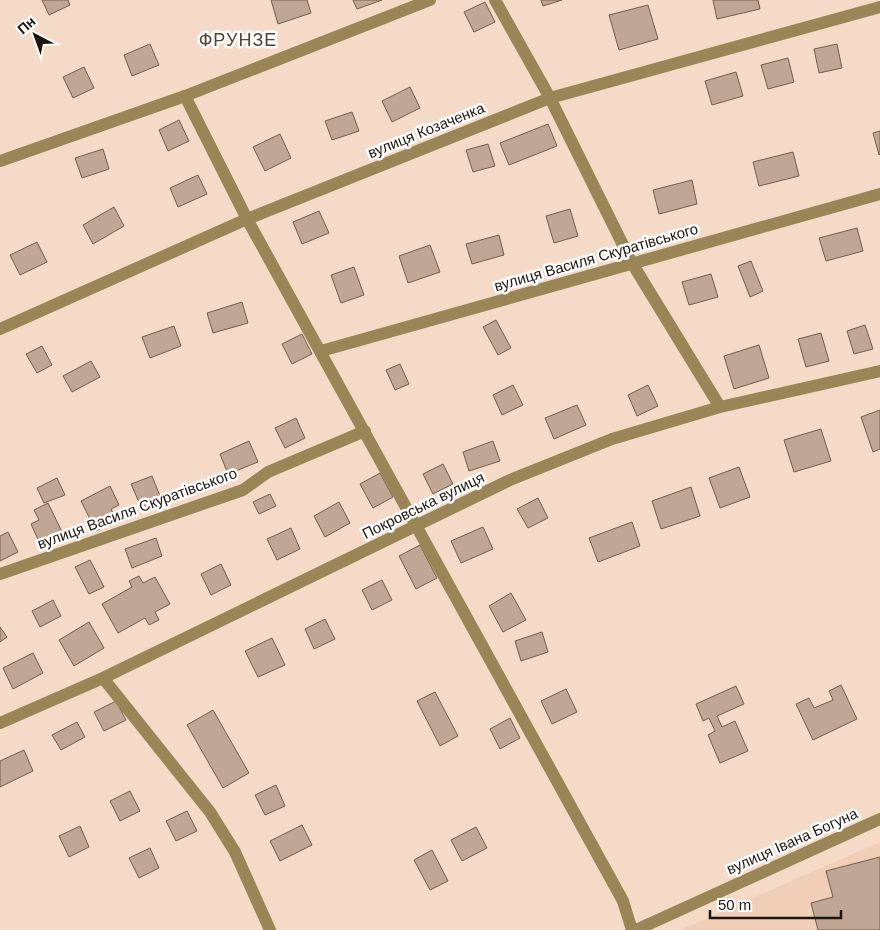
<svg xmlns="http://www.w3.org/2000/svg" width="880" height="930" viewBox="0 0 880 930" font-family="Helvetica,sans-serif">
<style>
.built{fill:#f0ceb7}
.building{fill:#c0a694;stroke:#745c4c}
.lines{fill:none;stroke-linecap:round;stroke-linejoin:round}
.minor{stroke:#998555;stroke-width:12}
.tertiary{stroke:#998555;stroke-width:12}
.labels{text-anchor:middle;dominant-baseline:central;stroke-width:5;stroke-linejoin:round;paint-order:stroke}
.street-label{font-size:15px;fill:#1f150f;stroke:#fff}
.quarter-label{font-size:18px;letter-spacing:1px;fill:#564031;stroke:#fff}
</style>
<rect width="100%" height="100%" fill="#f5dac7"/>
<!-- built -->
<path class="built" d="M880 842V930H680Z"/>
<!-- building -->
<path class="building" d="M42 0H68L70 5 49 15Z
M271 0H307L311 13 278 24Z
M353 0H382L357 9Z
M541 0H562L543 6Z
M713 0H758L760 9 717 19Z
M485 2 495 22 474 32 464 12Z
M648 5 658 39 619 50 609 15Z
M150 44 159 65 132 76 124 55Z
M837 44 842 68 819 73 814 49Z
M788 58 794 82 768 89 761 65Z
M84 67 94 88 73 98 63 77Z
M736 72 743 96 712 105 705 81Z
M410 87 420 108 392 122 382 101Z
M352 112 359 131 332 140 325 121Z
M179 120 189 141 168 151 159 130Z
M548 124 557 146 509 165 500 143Z
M880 131V154L879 155 873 133Z
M280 134 291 158 265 171 253 147Z
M488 144 495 166 473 172 466 150Z
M103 149 109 169 82 178 75 158Z
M793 152 799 176 759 186 753 162Z
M198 175 207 194 178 207 170 188Z
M692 180 697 204 659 214 653 190Z
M114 207 124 226 93 244 83 225Z
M570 209 578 236 554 243 546 216Z
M319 211 329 233 302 244 293 222Z
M857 228 863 251 826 261 819 238Z
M499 235 504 255 472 264 466 244Z
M37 242 47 262 20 275 10 255Z
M430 245 440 272 408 283 399 256Z
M751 261 763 291 750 297 738 266Z
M354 267 364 295 341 303 331 275Z
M711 274 718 297 689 305 682 282Z
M242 302 248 323 213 333 207 313Z
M496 320 511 348 498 355 483 327Z
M865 325 873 349 854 354 847 331Z
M174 326 181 346 150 358 142 337Z
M821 333 829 361 806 367 798 339Z
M302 334 312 354 292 364 282 344Z
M759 345 769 378 734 389 724 356Z
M42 346 52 365 37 373 26 354Z
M91 361 100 377 72 392 63 376Z
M400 364 409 384 395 390 386 370Z
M513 385 523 405 502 415 493 395Z
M648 385 658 406 637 416 628 395Z
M577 405 586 425 554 439 545 418Z
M880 410V449L873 452 861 417Z
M296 418 305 438 285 448 275 428Z
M821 429 831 461 794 472 784 440Z
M249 441 258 462 228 474 220 454Z
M493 441 500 461 469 471 463 452Z
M443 464 453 484 433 494 423 474Z
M739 467 750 497 720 508 709 478Z
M380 473 393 497 373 508 360 484Z
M152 476 162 501 142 509 131 484Z
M57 478 65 495 44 503 37 488Z
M110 486 119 505 111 509 117 521 96 531 81 501Z
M691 487 700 516 661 529 652 501Z
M270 494 276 506 259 514 253 502Z
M538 498 548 518 528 528 517 509Z
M339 502 350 523 325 537 314 516Z
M48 503 64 536 41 546 31 524 39 520 34 510Z
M632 522 640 546 598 562 589 538Z
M483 527 493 549 461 563 451 541Z
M291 528 300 549 277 560 267 539Z
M8 532 18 552 0 561V536Z
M156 538 162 556 132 568 125 549Z
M420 545 437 578 416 589 399 556Z
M90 560 104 587 89 594 75 567Z
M221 564 231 585 211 595 201 574Z
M139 576 143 583 155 577 170 604 155 612 159 620 149 625 145 618 118 633 102 604 132 587 129 581Z
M382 580 392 600 372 610 362 590Z
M511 593 526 620 503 632 489 606Z
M53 600 61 616 40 627 32 611Z
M325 619 335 639 314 649 305 629Z
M89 622 104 648 74 666 59 640Z
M0 627 7 637 0 642Z
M542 632 548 652 521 661 515 641Z
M272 638 285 665 258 677 245 651Z
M33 653 43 673 13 689 3 668Z
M841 685 857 719 813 740 796 704 809 698 814 708 833 700 829 691Z
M736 686 744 704 717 716 722 727 735 721 748 751 720 763 708 735 715 731 709 718 703 721 696 704Z
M566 689 577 712 552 724 541 701Z
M435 692 458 736 440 746 417 701Z
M116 701 126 720 104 731 94 712Z
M213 710 249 773 223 788 187 725Z
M510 718 520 738 500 749 490 729Z
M77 722 85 737 61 750 52 735Z
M24 750 33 771 0 787V761Z
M276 785 285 806 265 815 255 795Z
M130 791 140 811 120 821 110 801Z
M187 811 197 831 176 841 166 821Z
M302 825 312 845 280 861 270 841Z
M80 826 89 847 69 857 59 836Z
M476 827 487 848 462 861 451 840Z
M150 848 159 868 139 878 129 858Z
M432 850 448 881 430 890 414 860Z
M880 857V930H818L811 903 833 897 826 871Z"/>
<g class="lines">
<!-- minor -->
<path class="minor" d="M495 0 550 98 632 263 720 407
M185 96 247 219 623 901 632 930
M0 329 247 219 550 98 880 7
M321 351 880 194
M0 574 243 490 268 472 365 431
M103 678 210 812 235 852 270 930
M0 723 103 678 510 480 612 439 720 407 880 371"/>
<!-- tertiary -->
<path class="tertiary" d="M0 161 185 96 430 0
M636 930 880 819"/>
</g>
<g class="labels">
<!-- street labels -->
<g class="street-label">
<text transform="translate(426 130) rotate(-22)">вулиця Козаченка</text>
<text transform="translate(596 257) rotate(-16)">вулиця Василя Скуратівського</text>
<text transform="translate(423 505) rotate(-26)">Покровська вулиця</text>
<text transform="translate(137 508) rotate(-20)">вулиця Василя Скуратівського</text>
<text transform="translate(792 841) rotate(-24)">вулиця Івана Богуна</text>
</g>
<!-- quarter labels -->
<g class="quarter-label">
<text x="238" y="40">ФРУНЗЕ</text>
</g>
</g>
<!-- north arrow -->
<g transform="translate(35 35) rotate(319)" stroke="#ffffff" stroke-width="4" paint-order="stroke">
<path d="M0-4L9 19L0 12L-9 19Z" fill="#1f150f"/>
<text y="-8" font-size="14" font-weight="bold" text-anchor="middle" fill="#1f150f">Пн</text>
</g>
<!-- scale -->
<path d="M710 910v8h131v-8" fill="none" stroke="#1f150f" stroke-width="2.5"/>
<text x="718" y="910" font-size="15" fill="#1f150f" stroke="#ffffff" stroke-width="4" paint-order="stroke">50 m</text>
</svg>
